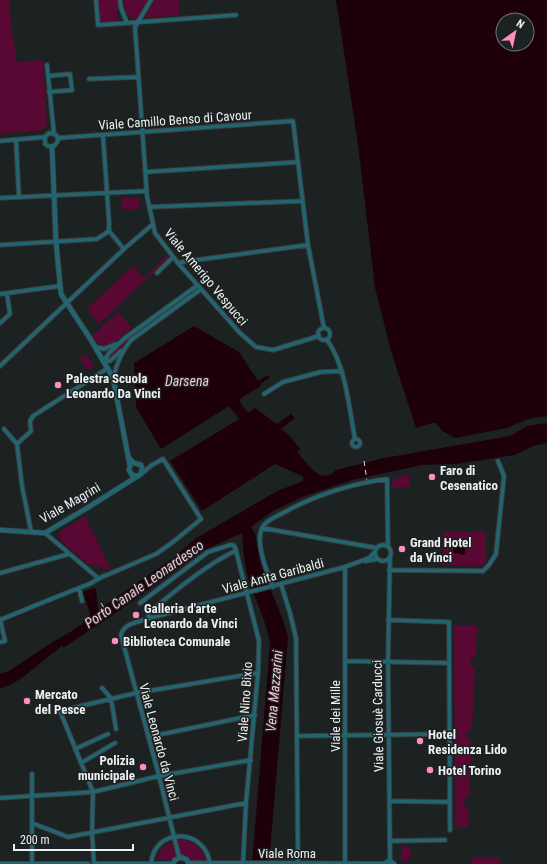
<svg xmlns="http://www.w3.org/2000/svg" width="547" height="864" viewBox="0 0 547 864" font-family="'Roboto Condensed',sans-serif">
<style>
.green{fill:#590833}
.water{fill:#1e000b;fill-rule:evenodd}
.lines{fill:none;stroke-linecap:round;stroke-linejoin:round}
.ferry{stroke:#f9c6d8;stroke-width:1;stroke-dasharray:5 4;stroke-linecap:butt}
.minor-casing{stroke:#393e3e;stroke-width:5.5}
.tertiary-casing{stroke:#393e3e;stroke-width:6}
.minor{stroke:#236471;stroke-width:3.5}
.tertiary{stroke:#236471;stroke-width:4.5}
.poi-dot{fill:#fe8ebd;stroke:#1c2121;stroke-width:1.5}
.labels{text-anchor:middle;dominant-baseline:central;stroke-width:3;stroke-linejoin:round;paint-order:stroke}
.street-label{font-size:13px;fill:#eef1f2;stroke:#1c2121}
.poi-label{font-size:13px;font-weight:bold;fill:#eef1f2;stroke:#1c2121;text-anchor:start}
.water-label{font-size:14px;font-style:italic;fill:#f9c6d8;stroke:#1c2121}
</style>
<rect width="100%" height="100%" fill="#1c2121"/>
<!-- green -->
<path class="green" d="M0 0H9L11 25 17 62 43 60 47 124 41 131 0 133Z
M99 0H118L117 21H100Z
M122 0H148L137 18 132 19C126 14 124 7 122 0Z
M155 0H179V15L144 18Z
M122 198H139V209H122Z
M166 256 168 258 99 324 87 309 133 266 144 278Z
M118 312 132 328C124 334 108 351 98 343 95 342 94 338 92 336Z
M142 328 143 329 129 340 112 358 108 359C114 346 130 336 142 328Z
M86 354 94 366 87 370 80 358Z
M409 474 410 487H392L393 481 397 478Z
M85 516 112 571 87 563 60 540 58 533Z
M443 532H486V565H442Z
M454 625 477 626 476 657 472 658 470 661 471 667 475 669 472 729 469 731 466 735 469 739 472 740 469 796 465 799C463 803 465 807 469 809L468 828H455Z
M177 840C192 839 202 847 206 861H191L186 856 181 855Z
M172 842 176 856 171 860H156L162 848Z
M402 845H407L411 850V856L407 861H401Z
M472 857H500V864H472Z"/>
<!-- water -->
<path class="water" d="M336 0H547V416L528 419 507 428 455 438 442 431 436 423H433L416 428 391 351 375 288 358 144ZM503 20H527V44H503Z
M194 326 239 352 258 381 268 375 270 378 260 384 261 386 241 398 240 402 248 413 255 408 277 424 291 414 295 418 281 429 288 434 301 450 298 451V453C307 463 322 487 336 470L384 458 510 436 527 426 547 423V443L533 446 515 455 456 464 422 465 352 480 302 497 273 511 252 526V530L255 533 261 565 283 620 288 637 269 864H252L270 643C266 619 254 599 248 577 244 562 243 548 242 533L202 551 110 617 63 648V646H61C58 651 53 652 49 656 33 669 20 682 0 689V674L9 671 51 643 72 631 78 626 82 625 83 622 89 617 90 614 83 592 94 588 96 589 98 608 99 609 172 559 195 539 277 491 303 481V477L302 476 275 464 202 511 170 461 239 419 229 406 161 449 136 407 134 363Z
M456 541 466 544 465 553 462 555 458 553 455 554 453 551V543Z"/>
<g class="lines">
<!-- ferry -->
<path class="ferry" d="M364 461 367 481
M101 603 110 617"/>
<defs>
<path id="minor" d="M96 0 98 25 127 23
M120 0 121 8 127 23 236 15
M151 0 135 27 147 196 155 233 178 263 240 333 256 347 273 350 319 336
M47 65 54 134 57 136 58 141 54 146H48L45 144V137L49 133 54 134
M48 76 70 74 72 90 49 92
M89 79 138 77
M103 135 109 221V231L124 249
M58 138 293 121 308 245 324 328
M16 140 19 197
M0 141 45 137
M146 172 298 162
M0 198 147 191
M149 207 303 201
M0 245 97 239 109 231
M178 263 189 261 308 245
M157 273 173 257
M0 294 60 286
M0 323 10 314 7 294
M318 334a6 6 0 1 1 12 0a6 6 0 1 1-12 0Z
M327 340C346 366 349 408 355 439
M96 347 104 349 116 344
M104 361 109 353 125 338 198 285
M104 361H110L121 351
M0 366 124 249 153 224
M113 378C117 364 121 352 131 340L201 289
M264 394 283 382 321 372 342 371
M4 429 17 444 22 486 31 531
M352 443a4 4 0 1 1 8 0a4 4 0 1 1-8 0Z
M17 444 31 431 30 421 33 416 108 368
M262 528 377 548
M45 533 98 578
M375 553a8 8 0 1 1 16 0a8 8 0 1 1-16 0Z
M390 556 388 662 390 861
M365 561 378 559
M345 567V864
M389 570 483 571 489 565 496 554 504 476 498 461
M0 573 69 554
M281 584 290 613 296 638 298 864
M273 587C267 572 255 543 262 528 265 521 275 517 281 514 315 495 349 484 387 479L388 547
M79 588 82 601
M140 603 208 552 230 545H233L235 547 259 641 258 673 246 803 243 864
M150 618 148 614C173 592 206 565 235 551
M0 619 5 641 0 642
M0 620C29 608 58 596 87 585 95 582 99 577 107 575L156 554 173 542 201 519 163 459 152 465 141 474
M388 620 449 622 450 830
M345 661 449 663
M102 688 111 698 116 729
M297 736 449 734
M148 737 255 715
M75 749 108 734
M81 763 115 743
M32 774V864
M0 798 93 792 159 776 251 760
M390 801 450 802
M32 823 68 837 246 803
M390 841 445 840
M179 857 159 776 121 635C123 623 140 622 150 618L345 567 369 558 375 552
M94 864 92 832 93 792 60 711 136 693 258 673
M151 864C154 827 205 827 210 864"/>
<path id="tertiary" d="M52 147 56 242 61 294 91 340 113 378 130 466 129 470 132 475 137 476
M0 530 45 533 87 508 141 474 142 468 141 465 134 463 128 457
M188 863 385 864
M0 864H88
M96 864H173
M173 864 175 860 181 857 187 860 189 864
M385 864 387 862 390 861 394 864"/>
</defs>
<!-- minor casing -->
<use href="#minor" class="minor-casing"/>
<!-- tertiary casing -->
<use href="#tertiary" class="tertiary-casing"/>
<!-- minor -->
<use href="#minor" class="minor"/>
<!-- tertiary -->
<use href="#tertiary" class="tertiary"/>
</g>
<!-- markers -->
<g class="poi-dot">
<circle cx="58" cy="385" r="4"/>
<circle cx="432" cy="477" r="4"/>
<circle cx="402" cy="549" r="4"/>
<circle cx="136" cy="615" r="4"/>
<circle cx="115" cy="641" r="4"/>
<circle cx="27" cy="701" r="4"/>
<circle cx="420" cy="741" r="4"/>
<circle cx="143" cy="767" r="4"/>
<circle cx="430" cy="770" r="4"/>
</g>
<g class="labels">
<!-- street labels -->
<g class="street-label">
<text transform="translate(175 120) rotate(-4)">Viale Camillo Benso di Cavour</text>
<text transform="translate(206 277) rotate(50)">Viale Amerigo Vespucci</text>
<text transform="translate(70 503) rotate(-30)">Viale Magrini</text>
<text transform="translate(273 576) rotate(-15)">Viale Anita Garibaldi</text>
<text transform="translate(245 702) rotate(-86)">Viale Nino Bixio</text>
<text transform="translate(335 716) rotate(-90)">Viale dei Mille</text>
<text transform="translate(378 716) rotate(-91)">Viale Giosuè Carducci</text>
<text transform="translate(159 742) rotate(75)">Viale Leonardo da Vinci</text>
<text x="287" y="853">Viale Roma</text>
</g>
<!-- poi labels -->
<g class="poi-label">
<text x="66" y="378">Palestra Scuola<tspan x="66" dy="15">Leonardo Da Vinci</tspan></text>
<text x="440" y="470">Faro di<tspan x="440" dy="15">Cesenatico</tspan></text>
<text x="410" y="542">Grand Hotel<tspan x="410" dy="15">da Vinci</tspan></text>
<text x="144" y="608">Galleria d'arte<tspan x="144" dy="15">Leonardo da Vinci</tspan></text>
<text x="123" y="641">Biblioteca Comunale</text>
<text x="35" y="694">Mercato<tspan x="35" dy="15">del Pesce</tspan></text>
<text x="428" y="734">Hotel<tspan x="428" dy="15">Residenza Lido</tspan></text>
<text x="135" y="760" text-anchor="end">Polizia<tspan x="135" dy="15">municipale</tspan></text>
<text x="438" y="770">Hotel Torino</text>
</g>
<!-- water labels -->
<g class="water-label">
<text x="187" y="381">Darsena</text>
<text transform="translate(144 584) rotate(-35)">Porto Canale Leonardesco</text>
<text transform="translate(274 691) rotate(-85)">Vena Mazzarini</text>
</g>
</g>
<!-- north arrow -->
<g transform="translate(515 32) rotate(33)"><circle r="19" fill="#1c2121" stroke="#707475"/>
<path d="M0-3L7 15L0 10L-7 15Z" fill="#fe8ebd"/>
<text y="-6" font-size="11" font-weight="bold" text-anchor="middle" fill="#eef1f2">N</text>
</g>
<!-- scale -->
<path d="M14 844v6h119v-6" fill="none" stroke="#eef1f2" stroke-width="2"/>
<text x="20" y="844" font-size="12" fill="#eef1f2" stroke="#1c2121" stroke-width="3" paint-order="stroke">200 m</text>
</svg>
